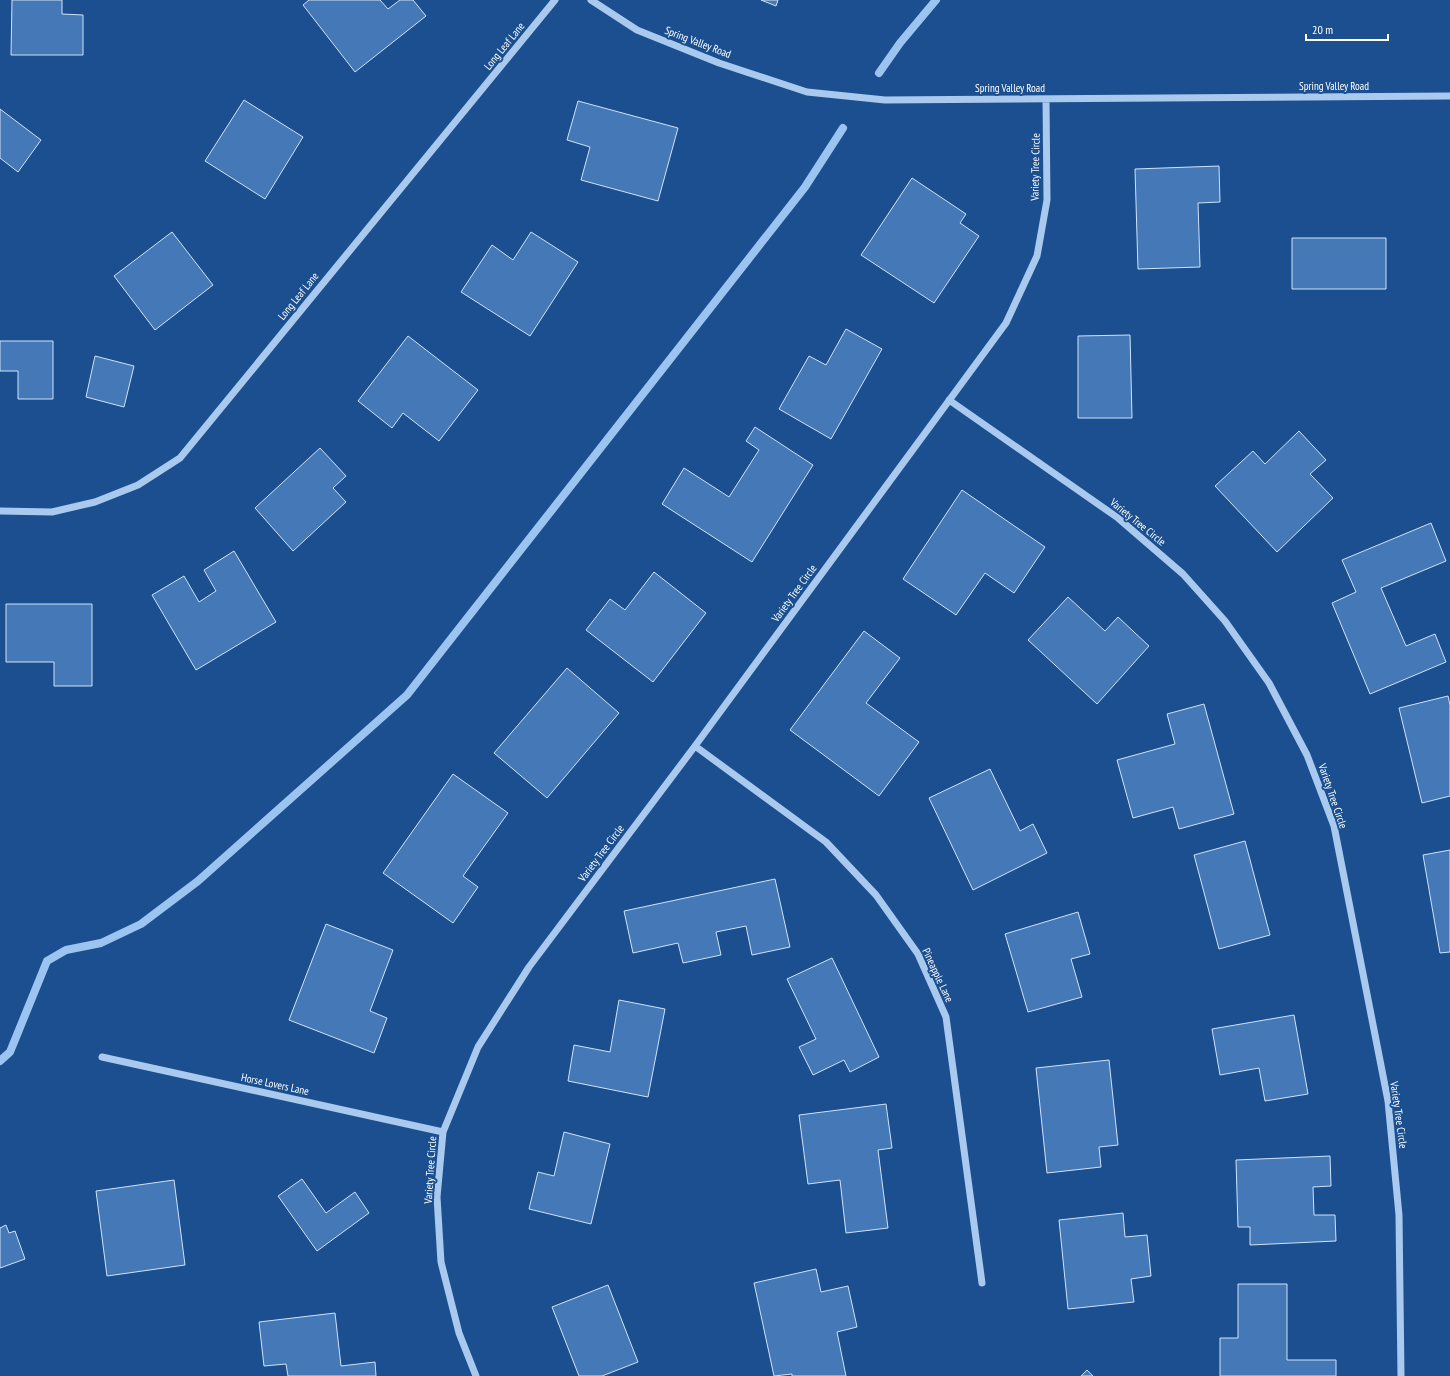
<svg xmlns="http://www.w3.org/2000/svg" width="1450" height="1376" viewBox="0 0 1450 1376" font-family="'PT Sans Narrow',sans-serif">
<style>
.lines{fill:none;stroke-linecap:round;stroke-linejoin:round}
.stream{stroke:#9cc4f0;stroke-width:8}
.building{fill:#4478b7;stroke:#cfe3fa}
.minor{stroke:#a9c9ee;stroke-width:7}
.labels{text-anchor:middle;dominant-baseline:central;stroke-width:4;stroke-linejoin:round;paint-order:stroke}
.street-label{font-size:11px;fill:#fff;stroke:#1b4f8f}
</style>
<rect width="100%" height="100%" fill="#1b4f8f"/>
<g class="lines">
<!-- stream -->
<path class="stream" d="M879 73 900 43 936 0
M0 1061 10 1052 47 961 66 950 101 943 141 924 198 881 407 695 805 187 843 128"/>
</g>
<!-- building -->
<path class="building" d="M12 0H62V14L83 15V55H11Z
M309 0H380L388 9 400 0H413L426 16 355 72 303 5Z
M761 0H778L776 6Z
M244 100 303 137 265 199 205 161Z
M578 101 678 128 658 201 581 180 590 147 567 140Z
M0 109 41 140 18 172 0 158Z
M1219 166 1220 202 1198 203 1200 267 1138 269 1135 169Z
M912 178 966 214 960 223 979 236 934 303 861 255Z
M172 232 213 285 155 330 114 276Z
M531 232 578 262 530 336 461 292 492 245 513 260Z
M1292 238H1386V289H1292Z
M846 329 882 349 831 439 779 409 809 356 826 365Z
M1130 335 1132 418H1078V336Z
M408 336 478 390 439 441 403 413 392 428 358 401Z
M0 341H53V399H18V371H0Z
M95 356 134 366 124 407 86 397Z
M755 427 813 465 752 562 662 504 684 468 729 497 759 450 746 441Z
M1299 431 1326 460 1310 474 1333 498 1277 552 1215 486 1253 451 1265 464Z
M320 448 346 476 333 488 346 502 293 551 255 508Z
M962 490 1045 547 1014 593 985 573 956 615 903 579Z
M1431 523 1446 561 1381 588 1406 646 1435 634 1446 662 1370 694 1332 603 1356 592 1342 560Z
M234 551 276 622 196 670 152 595 184 576 199 602 216 591 204 570Z
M654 572 706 613 653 682 586 630 610 599 625 610Z
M1068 597 1105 631 1118 617 1149 646 1097 704 1028 640Z
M6 604H92V686H54V662H6Z
M864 631 900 658 866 703 919 742 879 796 790 730Z
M567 668 619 713 547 798 494 753Z
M1448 696 1450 705V796L1422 803 1399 708Z
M1204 704 1234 814 1179 829 1173 807 1133 818 1117 760 1175 744 1167 714Z
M990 769 1020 831 1033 824 1047 853 973 890 929 798Z
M453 774 508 813 463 876 478 887 453 923 383 873Z
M1245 841 1270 935 1219 949 1194 855Z
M1450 850V952L1440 953 1423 855Z
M775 879 790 947 752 955 746 926 716 932 721 955 683 963 678 943 633 953 624 911Z
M1078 912 1090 954 1071 959 1082 997 1028 1012 1005 934Z
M326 924 393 950 370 1011 387 1018 374 1053 289 1020Z
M832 958 879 1057 850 1072 844 1060 813 1075 799 1047 816 1039 787 979Z
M619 1000 665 1009 648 1097 568 1081 574 1045 610 1052Z
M1294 1015 1308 1094 1265 1101 1259 1068 1220 1075 1212 1029Z
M1109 1060 1118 1145 1099 1147 1101 1167 1047 1173 1036 1068Z
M886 1104 892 1148 878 1150 888 1228 846 1233 840 1180 808 1184 799 1115Z
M564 1132 610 1144 591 1224 529 1209 538 1172 554 1176Z
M1330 1156 1331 1186 1313 1187 1314 1215H1335L1336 1241 1250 1245V1227H1238L1236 1160Z
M302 1179 326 1213 355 1192 369 1213 317 1251 278 1196Z
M174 1180 185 1265 107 1276 96 1191Z
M1123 1213 1125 1237 1147 1235 1151 1276 1131 1279 1134 1302 1068 1309 1059 1220Z
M6 1225 9 1233 15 1231 25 1259 0 1268V1228Z
M816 1269 821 1292 848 1286 857 1327 837 1332 846 1376H792V1374L774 1376 754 1283Z
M1238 1284H1287V1360H1336V1376H1220V1338H1238Z
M608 1285 638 1362 602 1376H579L552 1307Z
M335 1313 341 1366 375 1362 376 1376H288L286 1364 264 1366 259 1322Z
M1087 1370 1093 1376H1081Z"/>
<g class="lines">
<!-- minor -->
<path class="minor" d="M591 0 637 30 719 63 807 92 885 100 1450 96
M949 400 1118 518 1183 574 1225 621 1269 683 1307 755 1334 826 1388 1101 1399 1215 1401 1376
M0 511 52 512 95 502 138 485 180 458 555 0
M695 746 826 842 876 895 918 954 946 1017 982 1283
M102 1057 443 1132
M476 1376 459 1333 441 1262 437 1197 443 1132 478 1047 529 967 695 746 1006 323 1037 256 1047 200 1046 99"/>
</g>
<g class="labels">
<!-- street labels -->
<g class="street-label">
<text transform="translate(698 42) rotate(21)">Spring Valley Road</text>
<text transform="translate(504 46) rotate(-51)">Long Leaf Lane</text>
<text x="1334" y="86">Spring Valley Road</text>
<text x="1010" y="88">Spring Valley Road</text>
<text transform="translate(1035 167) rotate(-89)">Variety Tree Circle</text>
<text transform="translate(298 296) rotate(-51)">Long Leaf Lane</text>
<text transform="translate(1138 522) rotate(39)">Variety Tree Circle</text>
<text transform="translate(794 593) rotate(-54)">Variety Tree Circle</text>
<text transform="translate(1333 796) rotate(71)">Variety Tree Circle</text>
<text transform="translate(601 853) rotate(-53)">Variety Tree Circle</text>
<text transform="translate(938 975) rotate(65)">Pineapple Lane</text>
<text transform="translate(275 1084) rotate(12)">Horse Lovers Lane</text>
<text transform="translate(1399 1115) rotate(82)">Variety Tree Circle</text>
<text transform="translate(430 1170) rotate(-86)">Variety Tree Circle</text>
</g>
</g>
<!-- scale -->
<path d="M1306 34v6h82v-6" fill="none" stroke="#ffffff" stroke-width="2"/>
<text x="1312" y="34" font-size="12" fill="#ffffff" stroke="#1b4f8f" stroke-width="3" paint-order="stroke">20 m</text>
</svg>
